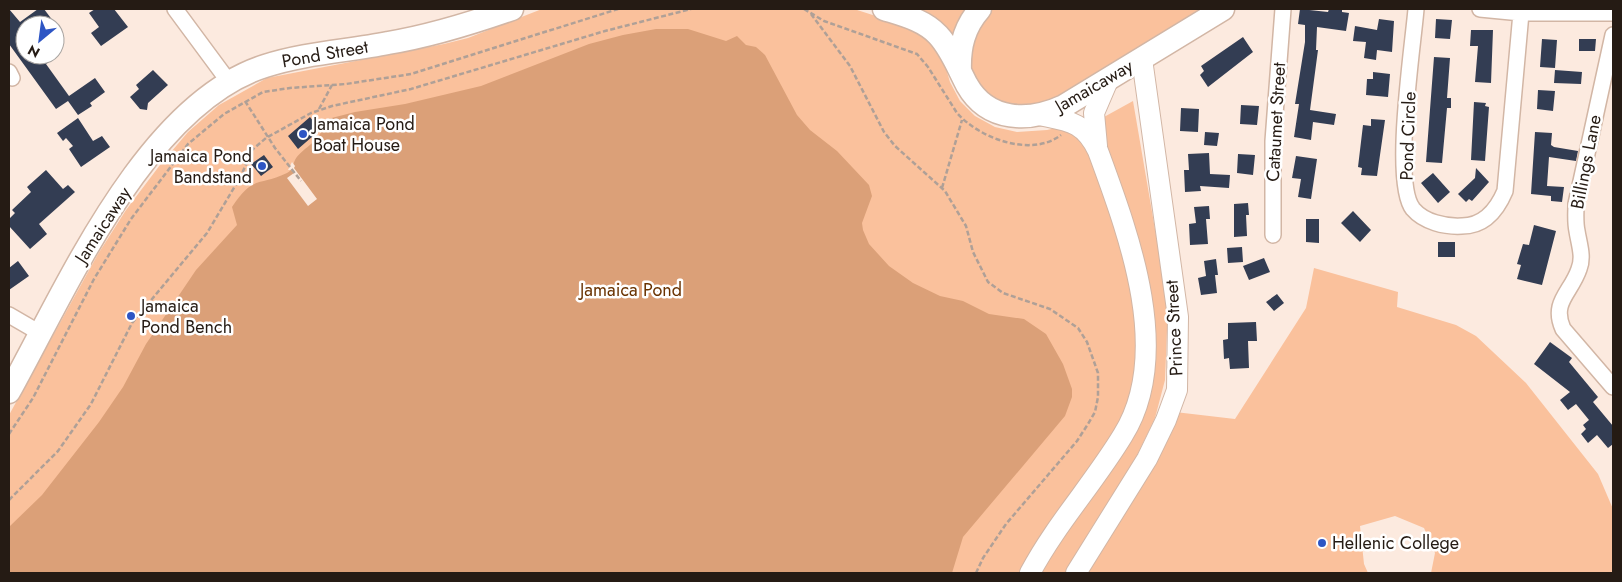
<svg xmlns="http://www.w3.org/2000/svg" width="1622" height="582" viewBox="0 0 1622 582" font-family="Jost,sans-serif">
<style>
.green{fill:#fac19c}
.water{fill:#dba078}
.pier{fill:#fceadf}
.building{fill:#333d53}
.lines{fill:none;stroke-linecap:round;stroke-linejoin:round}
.minor-casing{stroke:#d2b6a5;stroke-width:18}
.major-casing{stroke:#d2b6a5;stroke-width:22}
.highway-casing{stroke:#d2b6a5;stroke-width:25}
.path{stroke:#afa097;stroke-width:2.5;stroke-dasharray:5 2.5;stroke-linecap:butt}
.minor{stroke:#fff;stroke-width:15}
.major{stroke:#fff;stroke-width:20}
.highway{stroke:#fff;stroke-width:22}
.poi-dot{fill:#2d55c4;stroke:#fff;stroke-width:2}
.labels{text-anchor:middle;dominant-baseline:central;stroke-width:5;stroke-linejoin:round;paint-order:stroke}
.street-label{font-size:18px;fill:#251b14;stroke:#fff}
.poi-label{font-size:18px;fill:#251b14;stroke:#fff;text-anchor:start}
.park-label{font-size:18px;fill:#693200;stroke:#fff}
</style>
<rect width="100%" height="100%" fill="#fceadf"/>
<!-- green -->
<path class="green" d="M542 9H854L910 27 931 41 944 62 950 82 960 101 975 116 995 127 1017 132 1047 130 1104 117 1133 101 1168 305 1165 380 1155 418 1132 466 1089 532 1069 573H9V415L98 254 126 210 160 165 188 132 219 105 267 78 444 44 468 38Z
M911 9H966V10L952 36Z
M990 9H1203L1042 106 1001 105C987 93 964 75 968 54 971 40 980 26 985 13Z
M1314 268 1398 292 1397 307 1456 325 1476 336 1526 383 1598 474 1613 509V573H1431L1435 553 1424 528 1395 516 1360 526 1364 564 1368 573H1085L1175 412 1235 419 1306 308Z"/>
<!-- water -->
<path class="water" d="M656 29H688L726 41 737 36 746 45 756 47 765 55 797 115 810 130 837 151 869 185 872 196 862 223 863 230 869 244 889 266 913 283 940 296 963 301 989 314 1024 319 1046 334 1063 364 1072 389V397L1065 416 963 537 952 573H9V527L42 495 99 422 123 387 146 344 196 270 237 225 232 207C254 174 258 187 287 173 293 170 292 166 295 160 302 148 317 144 323 128L320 121 355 112 405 104 481 86 589 44 623 35Z"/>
<!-- pier -->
<path class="pier" d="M292 162 295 166 294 168 317 199 308 206 287 178 294 173 291 170H288Z"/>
<!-- building -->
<path class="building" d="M9 9 20 22 38 9H44L56 25H25V55H44L49 62 46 64 69 96 95 78 105 92 90 103 92 106 78 115 68 101 56 109 9 44Z
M95 9H114L128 27 101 46 91 33 99 27 89 13Z
M1300 9 1328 12 1329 9H1342V12L1349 13 1346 31 1317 27 1316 50H1318L1310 110 1336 114 1334 125 1313 122 1311 140 1294 137 1299 104H1295L1305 42V25L1298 24Z
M1379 19 1394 21 1392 52 1377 50 1376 60 1364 58 1366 42 1353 41 1355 26 1377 30Z
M1436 19 1452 20 1450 39 1435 38Z
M1471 30H1493L1491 83 1475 82 1478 46H1470Z
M1243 37 1253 52 1208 87 1200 75 1204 71 1201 66Z
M1542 39 1557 40 1555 68 1540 67Z
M1579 39H1596L1595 51H1579Z
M1434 57 1450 58 1447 98H1451V108H1447L1442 163 1426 162Z
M153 70 168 85 148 103 147 110 140 109 130 97 139 89 136 85Z
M1555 70 1582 72 1581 84 1554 83Z
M1373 72 1390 74 1388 97 1366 95 1367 79H1373Z
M1538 90 1555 91 1553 111 1537 109Z
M1474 102 1486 103 1485 106 1489 107 1485 161 1471 160Z
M1241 105 1259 106 1257 125 1240 124Z
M1181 108 1199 109 1198 132 1180 131Z
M310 117 320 130 298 149 288 136Z
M78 118 93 141 102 136 110 147 81 167 69 149 73 146 66 138 63 141 57 133Z
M1371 119 1385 120 1377 176 1361 175 1362 168 1358 167 1363 125 1371 126Z
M1205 132 1219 133 1217 146 1204 145Z
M1535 132 1552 133 1551 145 1554 147 1578 151 1576 161 1549 157 1547 186 1564 187 1562 202 1551 201V196L1531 194Z
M1209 153 1210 174 1230 175 1229 188 1200 186 1201 191 1185 192 1184 170H1189L1188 154Z
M1238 154 1255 155 1253 175 1237 173Z
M264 155 273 167 261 176 251 164Z
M1296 156 1317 159 1311 199 1298 197 1301 179 1292 178Z
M1476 168 1489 182 1472 201 1469 199 1466 202 1458 194 1475 178Z
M46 170 63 189 68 185 75 192 39 224 47 234 30 249 9 226V219L15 213 12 210 31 192 27 187Z
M1433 173 1450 192 1438 203 1421 183Z
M1248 203 1249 215H1246L1247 236 1234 237V204Z
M1209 206 1210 219H1206L1208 244 1190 245 1189 224 1196 223 1194 207Z
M1353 211 1371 230 1360 242 1341 223Z
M1306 219H1319V243L1306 242Z
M1534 225 1556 231 1542 285 1517 279 1521 265 1517 264 1523 244 1529 245Z
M1438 242H1455V257H1438Z
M1242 247 1243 262 1228 263 1227 248Z
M1264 258 1270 272 1249 280 1243 266Z
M1216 259 1218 275H1215L1217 293 1201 295 1198 278 1206 276 1204 261Z
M18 261 29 276 9 290V268Z
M1277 294 1284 303 1274 311 1266 302Z
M1256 322 1257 341H1248L1249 368 1230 369 1229 358 1224 359 1223 340 1228 339V323Z
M1550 342 1572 358 1569 362 1598 397 1593 402 1613 426V444L1608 448 1597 435 1588 443 1581 434 1586 429 1583 425 1589 420 1576 404 1568 410 1560 400 1570 392 1534 364Z"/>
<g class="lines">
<defs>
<path id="minor" d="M175 9 229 82
M1416 9C1413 46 1392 183 1413 209 1424 222 1445 227 1462 226 1484 226 1497 210 1505 191L1521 13
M1480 9 1521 13H1613
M1613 35 1576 204C1576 213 1575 222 1577 231 1579 244 1584 257 1579 269 1571 293 1551 302 1563 329L1613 387
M9 72 12 78
M1273 235V141L1283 9
M9 315 40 333"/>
<path id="major" d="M1097 146 1094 113 1109 78
M1030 573C1056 524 1094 483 1123 435 1174 353 1128 233 1098 151 1084 121 1068 121 1039 115
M1076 573 1147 459 1166 420 1177 390 1178 317 1142 59"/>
<path id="highway" d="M884 9C903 15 924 20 938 35 951 49 958 68 967 85 988 122 1029 122 1064 106L1223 9
M960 71C959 47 964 27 980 9
M9 392C66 290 145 104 265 66 305 53 348 51 388 43 431 36 472 23 512 9"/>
</defs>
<!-- minor casing -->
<use href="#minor" class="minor-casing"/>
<!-- major casing -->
<use href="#major" class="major-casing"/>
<!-- highway casing -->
<use href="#highway" class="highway-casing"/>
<!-- path -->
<path class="path" d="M804 9 824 21 917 54 928 67 957 113C979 138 1031 158 1061 135
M811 14 850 66 884 132 895 146 945 191 966 226 973 252 988 282 1003 293 1050 309 1078 328 1087 342 1098 373V397L1095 412 1088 424 1077 441 1006 524 983 558 976 573
M245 101 275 148 301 181
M319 109 332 85
M942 188 962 120
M9 434 33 398 94 279 131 219 188 144 224 114 263 92 290 88 346 84 411 74 618 9
M9 500 58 451 91 404 132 323 207 233 241 176 252 150 266 138 311 113 332 106 411 89 605 31 691 9"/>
<!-- minor -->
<use href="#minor" class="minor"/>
<!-- major -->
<use href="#major" class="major"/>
<!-- highway -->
<use href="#highway" class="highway"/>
</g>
<!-- markers -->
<g class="poi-dot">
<circle cx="303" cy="134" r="5"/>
<circle cx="262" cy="166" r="5"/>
<circle cx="131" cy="316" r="5"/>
<circle cx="1322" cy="543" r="5"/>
</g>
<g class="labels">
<!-- street labels -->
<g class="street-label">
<text transform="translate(325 54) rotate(-10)">Pond Street</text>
<text transform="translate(1094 86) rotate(-30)">Jamaicaway</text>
<text transform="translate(1276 122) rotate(-87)">Cataumet Street</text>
<text transform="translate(1408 136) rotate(-88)">Pond Circle</text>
<text transform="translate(1586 162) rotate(-79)">Billings Lane</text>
<text transform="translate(103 225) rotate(-57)">Jamaicaway</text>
<text transform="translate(1174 328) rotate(-93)">Prince Street</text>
</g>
<!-- poi labels -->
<g class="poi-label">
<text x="313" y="124">Jamaica Pond<tspan x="313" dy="21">Boat House</tspan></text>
<text x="252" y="156" text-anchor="end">Jamaica Pond<tspan x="252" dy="21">Bandstand</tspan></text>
<text x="141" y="306">Jamaica<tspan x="141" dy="21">Pond Bench</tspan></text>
<text x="1332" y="543">Hellenic College</text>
</g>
<!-- park labels -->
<g class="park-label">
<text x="631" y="290">Jamaica Pond</text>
</g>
</g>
<!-- border -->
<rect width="1622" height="582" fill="none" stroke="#251b14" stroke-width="20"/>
<!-- north arrow -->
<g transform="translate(40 40) rotate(209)"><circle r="24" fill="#ffffff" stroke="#a8a4a1"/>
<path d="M0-4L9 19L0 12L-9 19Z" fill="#2d55c4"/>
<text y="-8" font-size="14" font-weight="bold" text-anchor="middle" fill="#251b14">N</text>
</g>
</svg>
